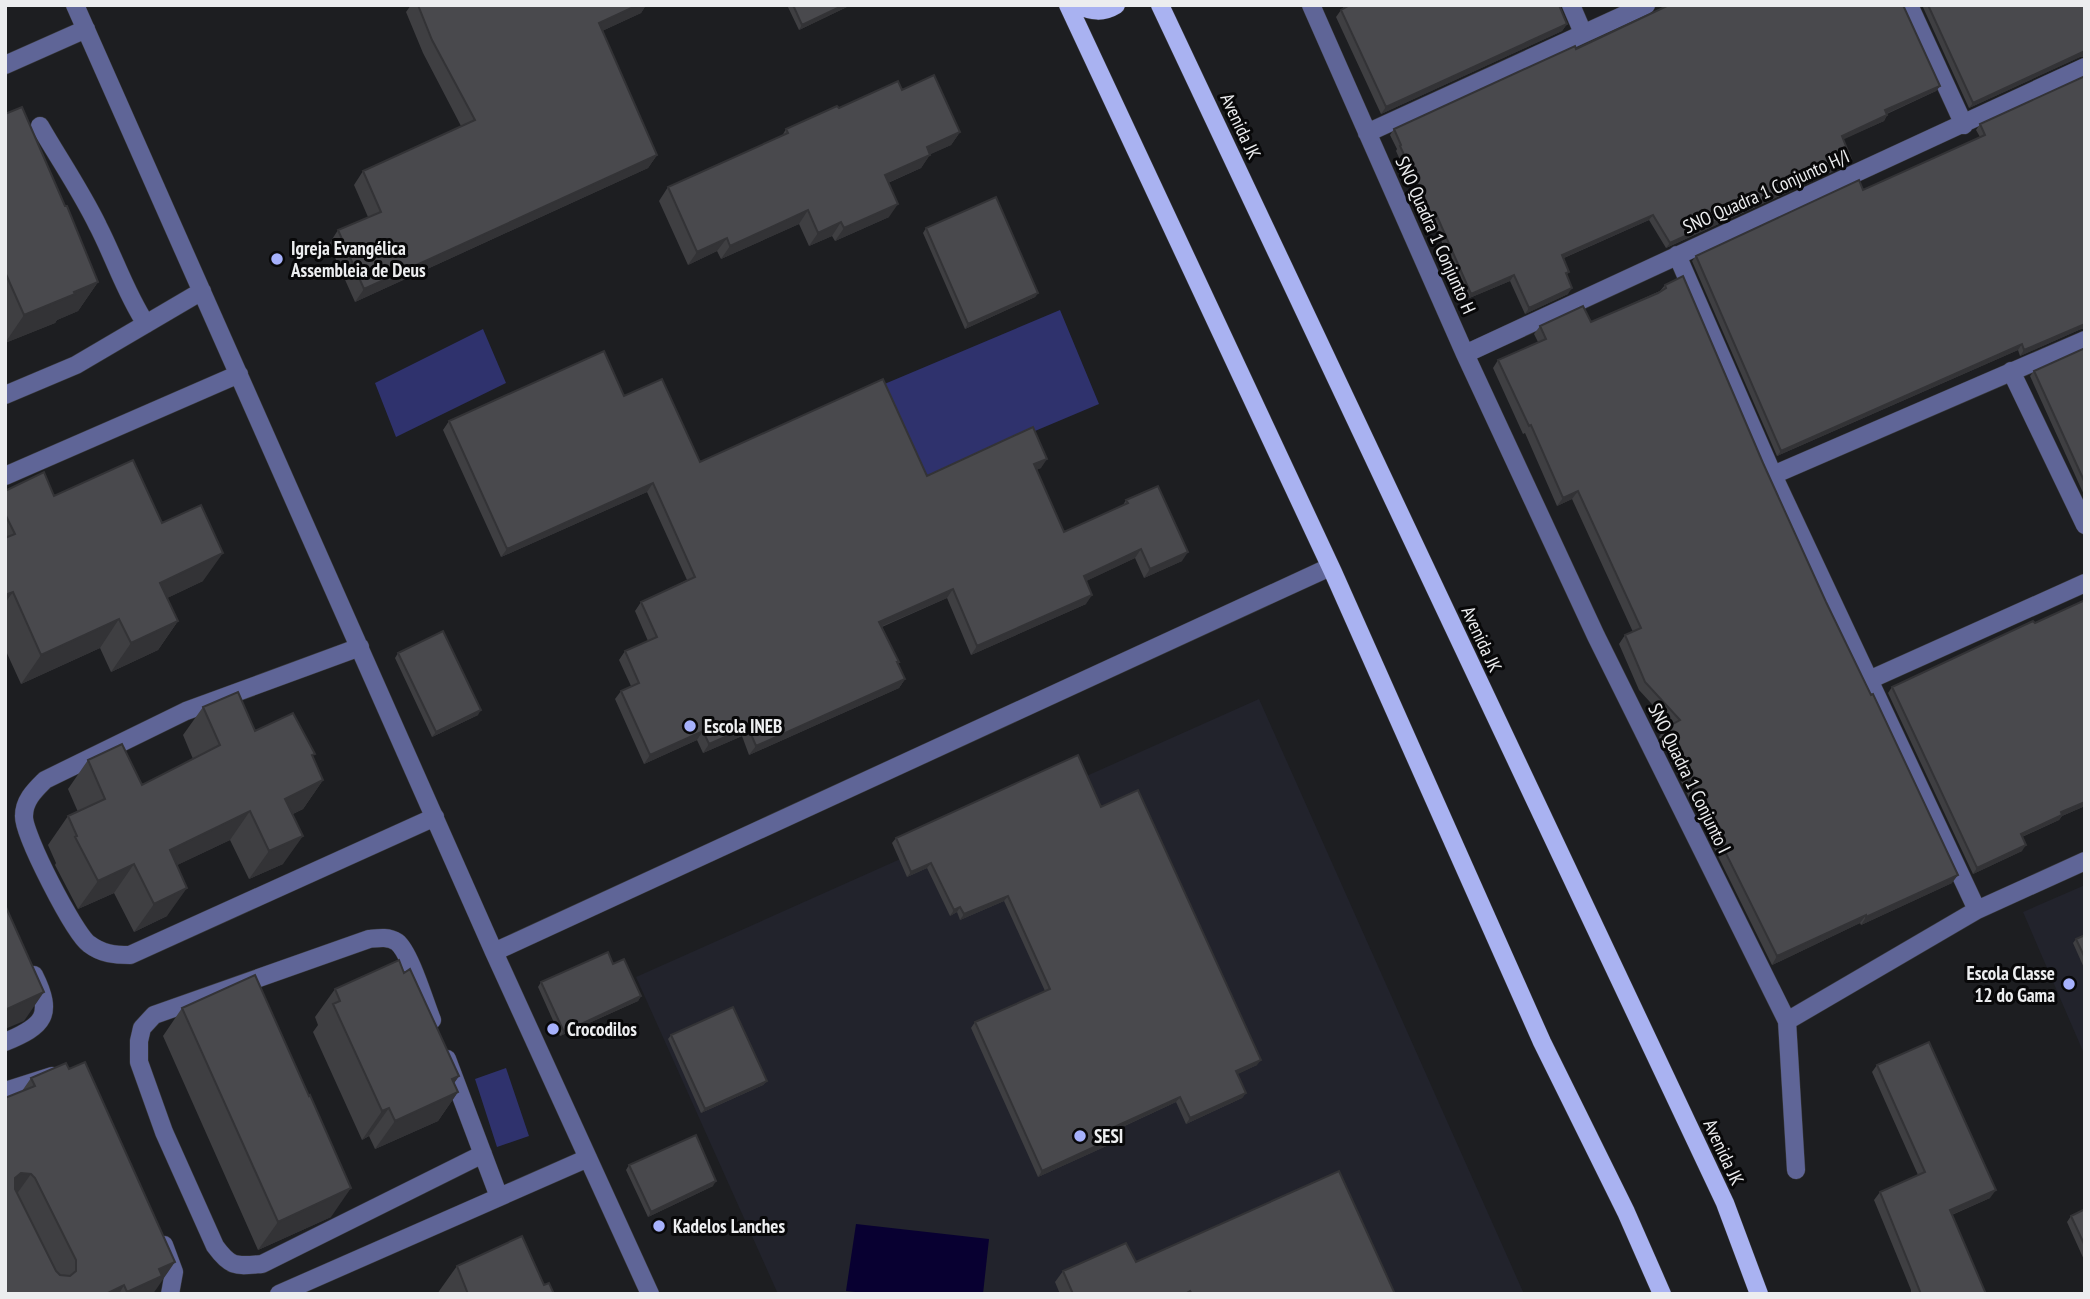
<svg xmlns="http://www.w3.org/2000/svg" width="2090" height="1299" viewBox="0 0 2090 1299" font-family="'PT Sans Narrow',sans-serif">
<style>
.built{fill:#22232c}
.green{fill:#2f326d}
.water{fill:#080031}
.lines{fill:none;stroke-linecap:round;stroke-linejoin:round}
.minor-casing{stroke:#3a3b3e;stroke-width:19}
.major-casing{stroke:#3a3b3e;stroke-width:19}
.minor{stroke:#5f6597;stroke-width:18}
.major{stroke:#a9b2f1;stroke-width:18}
.wall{fill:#3f3f42}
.shaded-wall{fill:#333336}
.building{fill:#49494d;stroke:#333336;stroke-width:2;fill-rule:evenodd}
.poi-dot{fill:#a6b1fc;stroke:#080809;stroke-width:2.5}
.labels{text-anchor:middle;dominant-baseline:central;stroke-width:6;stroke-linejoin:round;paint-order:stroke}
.street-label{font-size:19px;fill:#ecedef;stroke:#080809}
.poi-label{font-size:19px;font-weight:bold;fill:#ecedef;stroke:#080809;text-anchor:start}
</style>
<rect width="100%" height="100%" fill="#1d1e21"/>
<!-- built -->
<path class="built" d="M1259 699 1524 1294H778L636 977Z
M2085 885V1056L2023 912Z"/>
<!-- green -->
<path class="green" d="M1060 310 1099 404 914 482 875 388Z
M483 329 506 383 396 437 375 383Z
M506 1068 529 1136 497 1147 475 1079Z"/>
<!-- water -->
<path class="water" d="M856 1224 989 1239 983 1294H874L846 1291Z"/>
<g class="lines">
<defs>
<path id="minor" d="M75 5 494 952 650 1294
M1311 5 1465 354 1596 636 1787 1021 1796 1170
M1571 5 1583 33
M1909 5 1964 125
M5 65 86 29
M40 126C59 159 81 191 98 226 115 259 126 294 146 324
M1367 133 1646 5
M1677 255 1773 475 1977 910
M1465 354 2085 67
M2011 371 2085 525
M5 395 76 365 202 291
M1773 475 2085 340
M5 476 239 374
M360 647 186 711 45 780C35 790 24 800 24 816 23 834 74 933 89 944 102 954 115 955 130 955L435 817
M1869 680 2085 583
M494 952 1330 567
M432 1020C425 1003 410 952 397 942 388 936 378 938 369 939L154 1015 142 1028 139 1041V1062L164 1132 215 1246C231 1268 236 1266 262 1264L483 1154
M1787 1021 1977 910 2085 861
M5 1042C44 1026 54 1015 34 975
M447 1059 499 1197
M5 1091 52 1076
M164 1245 174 1272 170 1294
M279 1294 588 1158"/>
<path id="major" d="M1068 5 1333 572 1542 1042 1626 1212 1662 1294
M1078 5C1092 12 1103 13 1116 5
M1160 5 1725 1203 1759 1294"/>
</defs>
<!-- minor casing -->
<use href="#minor" class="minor-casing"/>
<!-- major casing -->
<use href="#major" class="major-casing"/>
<!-- minor -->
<use href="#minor" class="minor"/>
<!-- major -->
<use href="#major" class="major"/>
</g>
<!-- wall -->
<path class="wall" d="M411 5H646L641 13 602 31 657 155 648 168 355 302 329 244 338 230 368 217 354 185 363 171 461 126 423 53 406 12Z
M787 5H851L799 30Z
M1342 5H1559L1567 24 1562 31 1381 114 1336 17 1341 10 1344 9Z
M1922 5H2085V57H2080L1969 108Z
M1576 49 1940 86 1936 91 1887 114V115L1884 121 1843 139 1847 165 1666 248 1649 220 1564 258 1569 272 1566 275 1568 294 1525 314 1510 281 1467 299 1433 222 1429 223 1396 151 1397 149 1390 135 1394 129Z
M902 90 960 132 951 145 930 154 921 168 888 183 889 217 835 241 832 236 809 246 799 224 721 259 717 251 688 265 659 201 668 187 782 136 786 129 839 108Z
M5 114 98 282 78 311 57 320 55 323 5 343Z
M1980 124 2081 329 2020 356 2018 350 1777 456 1692 261 1696 256 1863 190 1980 137 1976 130Z
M926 228 1038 293 1035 297 965 329 923 233Z
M1665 285 1763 463 1952 883 1861 925 1860 923 1772 965 1659 737 1664 729 1671 725 1639 690 1619 644 1625 635 1633 632 1572 499 1557 506 1525 433 1523 434 1493 368 1498 360 1538 342 1534 334 1540 326 1591 322 1660 291Z
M2085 348V497L2030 376 2034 371Z
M624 396 700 462 927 476 1041 468 1036 470 1064 532 1123 505 1126 500 1182 561 1144 578 1135 558 1086 581V604L971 655 947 598 882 627 899 662 898 664 905 679 899 688 749 755 742 736 703 753 697 740 644 764 615 699 621 691 631 686 619 660 625 651 648 641 635 611 641 602 687 580 647 492 501 557 443 430 449 421Z
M5 491 54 496 162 523 203 581 167 598 178 621 158 650 111 672 100 648 21 684 5 649Z
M2085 600V806L2062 816 2059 820 2022 837V851L1973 874 1888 693 1892 687Z
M398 653 478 715 432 737 395 658Z
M203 707 313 757 323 780 303 809 293 814 283 864 249 879 230 840 177 865 167 916 134 932 114 893 78 909 55 865 56 863 48 845 68 816 78 812 68 789 88 760 142 785 193 759 183 735Z
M1101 807 1257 1065 1237 1074 1246 1093 1242 1098 1186 1124 1176 1102 1114 1131 1116 1137 1113 1143 1038 1177 971 1028 975 1022 1045 991 1004 901 960 920 957 912 950 916 927 868 907 877 892 843 896 838Z
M2085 935V970L2073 943 2076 939Z
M613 964 641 996 638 1001 560 1036 538 987 541 982Z
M404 973 459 1076 454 1083 458 1092 438 1121 375 1149 369 1136 362 1140 313 1032 318 1025 315 1017 335 989Z
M182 1008 331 1217 258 1250 163 1036Z
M671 1035 767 1081 763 1085 701 1113 668 1039Z
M1877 1065 1990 1198 1952 1215 1986 1294H1911V1290L1874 1200 1880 1192 1918 1175 1872 1072Z
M31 1078 155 1291 150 1294H5L22 1091Z
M629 1165 713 1186 648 1217 626 1170Z
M2085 1209V1262L2067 1222 2071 1216Z
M1136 1262 1395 1294H1060L1055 1282 1063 1271Z
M457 1266 544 1285 554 1294H437Z"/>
<!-- shaded-wall -->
<path class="shaded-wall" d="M638 5H646L641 13 589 37 599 23Z
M844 5H851L799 30 802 25Z
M1567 24 1562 31 1381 114 1386 107Z
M2085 51V57H2080L1969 108 1973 103Z
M1940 86 1936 91 1881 116 1885 110Z
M1887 115 1884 121 1838 142 1842 136Z
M960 132 951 145 918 160 927 147Z
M657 155 648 168 355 302 364 289Z
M930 155 921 168 876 188 885 175Z
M1851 159 1847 165 1666 248 1670 243Z
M898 204 889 217 835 241 844 228Z
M808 210 799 224 721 259 730 246Z
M1653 215 1649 220 1559 260 1562 255Z
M841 222 832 236 809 246 818 233Z
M727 238 717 251 688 265 697 252Z
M1514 275 1510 281 1467 299 1471 294Z
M98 282 78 311 57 320 55 323 5 343 24 315Z
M1572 288 1568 294 1525 314 1529 308Z
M1038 293 1035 297 965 329 968 324Z
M2085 324V329H2081L2020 356 2024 350Z
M2022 344 2018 350 1777 456 1781 451Z
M1047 459 1041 468 1028 473 1034 464Z
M653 483 647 492 501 557 507 549Z
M1578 491 1572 499 1557 506 1563 498Z
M1141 549 1135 558 1078 585 1084 576Z
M1188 552 1182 561 1144 578 1150 569Z
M223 553 203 581 140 611 160 583Z
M953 589 947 598 873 630 879 622Z
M13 592 5 603V595Z
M1092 595 1086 604 971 655 977 646Z
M119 619 100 648 21 684 41 655Z
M178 621 158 650 111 672 131 643Z
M905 679 899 688 749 755 756 746Z
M481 710 478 715 432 737 436 732Z
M748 727 742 736 703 753 709 744Z
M703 731 697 740 644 764 650 755Z
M323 780 303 809 265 827 285 799Z
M2085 802V806L2062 816 2059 820 2017 839 2021 834 2061 812Z
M250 811 230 840 150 878 170 850Z
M303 836 283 864 249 879 269 851Z
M2026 845 2022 851 1973 874 1977 868Z
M931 863 927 868 907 877 911 872Z
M134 864 114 893 78 909 98 881Z
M1958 875 1952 883 1861 925 1866 917Z
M187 888 167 916 134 932 154 904Z
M1008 896 1004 901 960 920 964 914Z
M960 907 957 912 950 916 954 910Z
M1866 915 1860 923 1772 965 1777 956Z
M44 992 24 1021 5 1029V1010Z
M641 996 638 1001 560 1036 564 1032Z
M1261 1060 1257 1065 1232 1077 1236 1071Z
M459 1076 443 1099 458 1092 438 1121 375 1149 395 1121 452 1079Z
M767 1081 763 1085 701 1113 705 1109Z
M1246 1093 1242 1098 1186 1124 1190 1118Z
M1180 1097 1176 1102 1109 1133 1112 1128Z
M389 1108 369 1136 362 1140 382 1111Z
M1116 1137 1113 1143 1038 1177 1042 1171Z
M21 1173 31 1174 11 1202 15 1178Z
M716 1181 713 1186 648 1217 651 1212Z
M351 1188 331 1217 258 1250 278 1222Z
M1996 1190 1990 1198 1944 1218 1950 1210Z
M175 1262 155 1291 150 1294H126L159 1269Z
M124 1285 119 1294H106Z"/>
<!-- building -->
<path class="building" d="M418 5H638L599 23 657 155 364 289 338 230 381 212 363 171 475 120 432 40Z
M793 5H844L802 25Z
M1350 5H1559L1567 24 1386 107 1341 10Z
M1669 5H1903L1940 86 1885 110 1887 115 1842 136 1851 159 1670 243 1653 215 1562 255 1569 272 1566 273 1572 288 1529 308 1514 275 1471 294 1437 216 1433 218 1400 146 1401 145 1394 129 1575 46 1576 49Z
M1928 5H2085V51L1973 103Z
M934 75 960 132 927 147 930 155 885 175 898 204 844 228 841 222 818 233 808 210 730 246 727 238 697 252 668 187 788 133 786 129 837 106 839 108 898 81 902 90Z
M2085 76V324L2024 350 2022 344 1781 451 1696 256 1859 180 1863 190 1985 135 1980 124Z
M22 107 65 206H67L98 282 74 292 75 294 24 315 5 272V114Z
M996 197 1038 293 968 324 926 228Z
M1683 276 1763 463 1826 602 1871 695 1873 694 1958 875 1866 917V915L1777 956 1664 729 1680 720 1645 682 1625 635 1641 628 1578 491 1563 498 1531 425 1529 426 1498 360 1546 339 1540 326 1583 306 1591 322 1658 293 1666 288 1665 285Z
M2085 348V483L2034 371Z
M604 351 624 396 662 379 700 462 883 379 927 476 1033 427 1047 459 1034 464 1064 532 1128 503 1126 500 1158 486 1188 552 1150 569 1141 549 1084 576 1092 595 977 646 953 589 879 622 899 662H897L905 679 756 746 748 727 709 744 703 731 650 755 621 691 639 683 625 651 657 637 641 602 695 577 653 483 507 549 449 421Z
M133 460 162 523 201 505 223 553 160 583 178 621 131 643 119 619 41 655 13 592 5 595V538L15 534 5 514V491L44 472 54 496Z
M2085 600V802L2061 812 2062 815 2021 834 2026 845 1977 868 1892 687 2033 621 2035 623Z
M443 631 481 710 436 732 398 653Z
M238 692 255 731 293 713 315 754 312 755 323 780 285 799 303 836 269 851 250 811 170 850 187 888 154 904 134 864 98 881 75 837 77 836 68 816 105 799 88 760 122 744 142 785 220 745 203 707Z
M1078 755 1101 807 1138 790 1261 1060 1236 1071 1246 1093 1190 1118 1180 1097 1112 1128 1116 1137 1042 1171 975 1022 1050 989 1008 896 964 914 960 907 954 910 931 863 911 872 896 838Z
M5 905 44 992 5 1010Z
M2085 935V958L2076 939Z
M608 952 613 964 624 959 641 996 564 1032 541 982Z
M399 960 404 973 410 969 459 1076 452 1079 458 1092 395 1121 389 1108 382 1111 333 1004 340 1001 335 989Z
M255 975 309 1096 310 1095 351 1188 278 1222 182 1008Z
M733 1007 767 1081 705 1109 671 1035Z
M1929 1042 1996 1190 1950 1210 1986 1294H1921L1880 1192 1925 1172 1877 1065Z
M85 1062 175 1262 159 1269 162 1276 127 1292 124 1285 106 1294H5V1098L35 1086 31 1078 66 1063 69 1069ZM21 1173 31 1174 35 1178 76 1260V1271L70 1276 60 1275 56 1271 15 1189V1178Z
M696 1135 716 1181 651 1212 629 1165Z
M1339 1171 1395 1294H1192L1190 1291 1185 1294H1073L1063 1271 1126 1243 1136 1262Z
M2085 1209V1246L2071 1216Z
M522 1236 544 1285 549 1283 554 1294H468L457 1266Z"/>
<!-- markers -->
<g class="poi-dot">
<circle cx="277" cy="259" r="7"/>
<circle cx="690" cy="726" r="7"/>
<circle cx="2069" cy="984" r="7"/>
<circle cx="553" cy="1029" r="7"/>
<circle cx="1080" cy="1136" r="7"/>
<circle cx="659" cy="1226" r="7"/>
</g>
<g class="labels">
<!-- street labels -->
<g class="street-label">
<text transform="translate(1241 126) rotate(65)">Avenida JK</text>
<text transform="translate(1766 191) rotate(-24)">SNO Quadra 1 Conjunto H/I</text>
<text transform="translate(1436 235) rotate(66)">SNO Quadra 1 Conjunto H</text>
<text transform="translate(1482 639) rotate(65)">Avenida JK</text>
<text transform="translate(1690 778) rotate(64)">SNO Quadra 1 Conjunto I</text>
<text transform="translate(1724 1152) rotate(65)">Avenida JK</text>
</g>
<!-- poi labels -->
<g class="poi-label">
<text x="291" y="248">Igreja Evangélica<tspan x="291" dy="22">Assembleia de Deus</tspan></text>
<text x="704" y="726">Escola INEB</text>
<text x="2055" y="973" text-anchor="end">Escola Classe<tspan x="2055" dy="22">12 do Gama</tspan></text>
<text x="567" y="1029">Crocodilos</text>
<text x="1094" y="1136">SESI</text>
<text x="673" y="1226">Kadelos Lanches</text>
</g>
</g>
<!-- border -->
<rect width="2090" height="1299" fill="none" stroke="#ecedef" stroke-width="14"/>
</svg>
